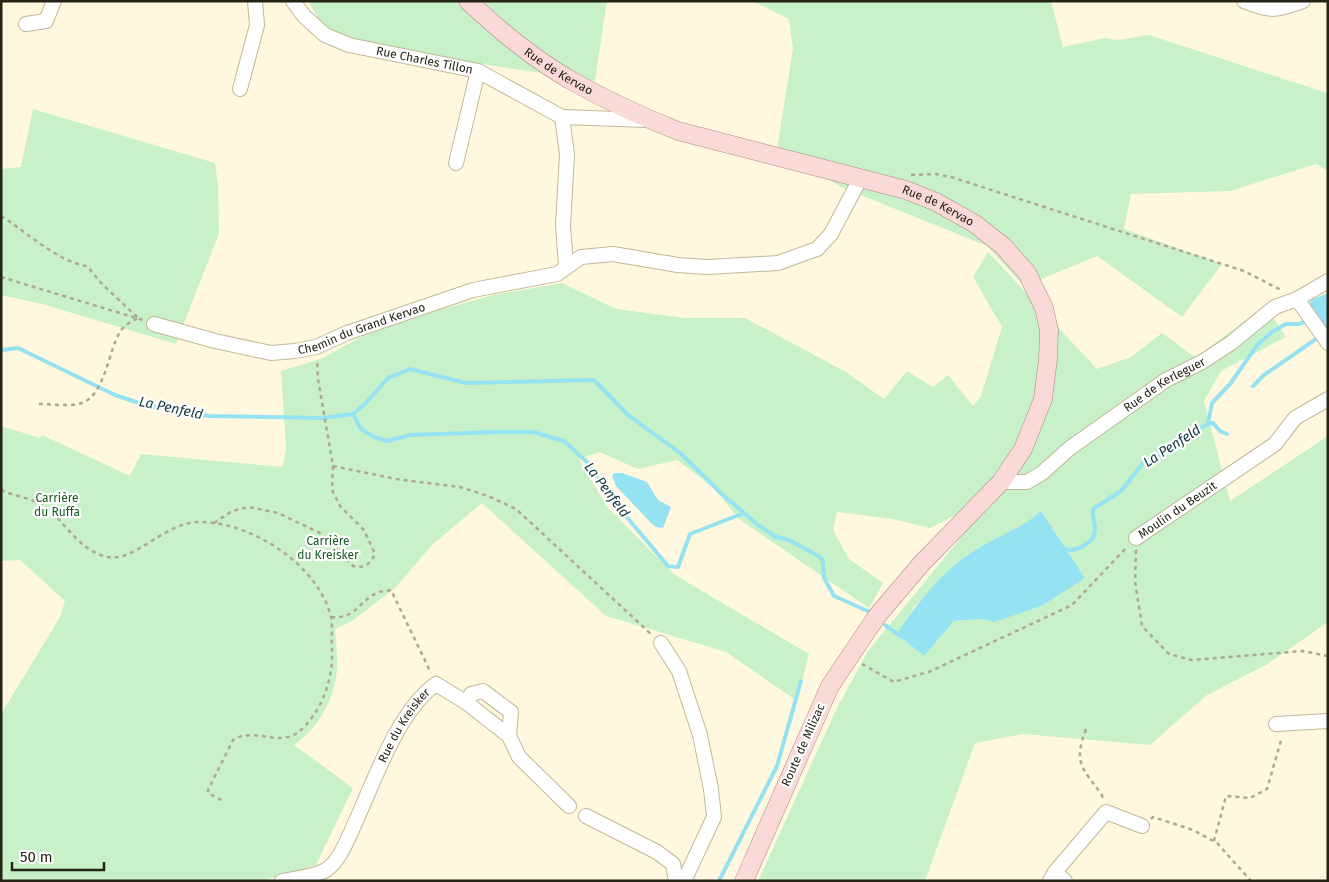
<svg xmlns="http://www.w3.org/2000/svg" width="1329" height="882" viewBox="0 0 1329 882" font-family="'Fira Sans',sans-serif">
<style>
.green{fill:#c8f1c9;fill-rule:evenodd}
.water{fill:#94e2f2}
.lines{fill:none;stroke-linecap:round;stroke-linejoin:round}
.stream{stroke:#94e2f2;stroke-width:4}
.minor-casing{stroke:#c0b898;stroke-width:16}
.major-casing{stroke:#ad8884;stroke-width:19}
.path{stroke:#ada893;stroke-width:2.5;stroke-dasharray:4 4;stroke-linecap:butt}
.minor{stroke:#fff;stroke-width:14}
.major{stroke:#fad9d9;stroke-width:18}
.labels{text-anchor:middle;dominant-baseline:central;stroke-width:4.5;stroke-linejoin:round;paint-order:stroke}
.street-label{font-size:12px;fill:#252216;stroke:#fff}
.park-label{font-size:12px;fill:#185a22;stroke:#fff}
.water-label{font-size:14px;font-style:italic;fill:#13383f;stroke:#fff}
</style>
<rect width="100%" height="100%" fill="#fff8de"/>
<!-- green -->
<path class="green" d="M308 1H607L595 81 388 50 324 28Z
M752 1H1051L1063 47 1105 38 1117 40 1149 35 1327 93 1328 171 1316 164 1230 191 1131 194 1124 229 1222 264 1182 317 1097 256 1024 286 987 246 841 187 777 149 793 49 789 19Z
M33 109 215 163 218 186 219 233 176 344 42 304 1 295V169L21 167Z
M988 252 1097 369 1131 357 1162 333 1196 358 1265 305 1286 337 1221 371 1204 401 1230 501 1328 436V622L1266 665 1207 695 1150 745 1023 734 975 743 925 881H758L836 710 868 651 972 524 958 514 930 528 893 519 837 512 833 530 849 559 883 583 869 608 740 520 713 487 677 460 638 469 599 452 579 459 607 507 675 575 809 654 797 701 726 652 606 616 482 503 431 546 395 588 352 621 335 629C336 642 338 655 337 668 336 697 318 729 294 745L353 788 316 865 262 881H1V714L60 617 65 601 20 560 1 561V426L40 438 42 435 130 476 141 454 283 467 286 449 281 371 323 358 357 339 411 318 493 295 562 283 616 309 685 318H745L846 372 884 399 907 371 933 387 948 375 973 406 981 396 1002 327 973 277ZM1041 511 1085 578 994 622 982 619 954 621 924 656 898 634 915 606 957 564 976 549 1030 522Z"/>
<!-- water -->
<path class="water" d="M1328 293V332L1309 306 1311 300Z
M614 473H622L647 482 658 500 671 507 663 528 656 527 652 524 616 486 612 476Z
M1041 511 1085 578 1043 605 1018 614 994 622 982 619 954 621 924 656 897 634C918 601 943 571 975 550 997 536 1022 529 1041 511Z"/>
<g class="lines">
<!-- stream -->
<path class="stream" d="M1 350 18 348 115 395 145 405 209 416 322 418 353 414 365 404 388 378 410 369 466 383 594 380 628 415 680 453 722 494 758 525 776 537 789 540 820 557 823 562 824 578 834 596 870 612
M1253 386 1264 375 1319 337
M353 414 361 429 374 437 387 441 410 435 495 432H533L564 441 588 463 614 502 668 566 678 567 690 534 744 513
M1208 424 1213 423 1220 431 1227 434
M1063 548C1074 554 1095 543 1095 530 1095 522 1092 517 1093 509L1121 491 1143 463 1166 452 1176 441 1208 424 1212 403 1230 384 1258 344 1272 332 1286 324H1299L1308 321
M885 625 902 637H906
M719 881 777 766 801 681"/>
<defs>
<g id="minor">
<path id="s1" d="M293 1 304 16 325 35 349 45 478 71 562 117"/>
<path d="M1244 1C1271 12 1276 11 1303 1"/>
<path d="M26 24 46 21 54 1"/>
<path d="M240 89 257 25 255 1"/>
<path d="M456 163 478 71"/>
<path d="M566 266 563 226 567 154 562 117 646 120"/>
<path d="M1297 299 1328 343"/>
<path id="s2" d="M154 324 215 341 271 353 295 351 316 347 347 333 473 290 557 274 581 257 613 254 678 265 707 267 778 263 817 249 831 234 860 179"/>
<path id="s3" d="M1001 482H1027L1042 473 1070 448 1166 380 1202 362 1231 343 1275 307 1297 299 1328 281"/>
<path id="s4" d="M1136 538 1275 444 1295 418 1328 399"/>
<path d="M661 643 679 671 700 735 711 789 714 817 684 881"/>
<path d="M467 703 471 694 483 691 511 712 509 736"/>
<path d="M1276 724 1328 721"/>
<path d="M586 816 657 852 673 864 676 881"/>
<path d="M1055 872 1065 881"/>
<path id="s5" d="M282 881C296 878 314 877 326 870 339 861 345 845 351 832 372 788 396 712 436 684L467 703 509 736 519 757 569 806"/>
<path d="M1050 881 1055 872 1106 812 1142 826"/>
</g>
<g id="major">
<path id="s6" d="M468 1C500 31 536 61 574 82 608 101 643 117 678 131L906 190 936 202 975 224 1003 246 1027 273 1044 308 1049 330 1048 359 1043 399 1023 449 1001 482 922 563 877 616 830 686 744 881"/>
</g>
</defs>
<!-- minor casing -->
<use href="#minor" class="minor-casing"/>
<!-- major casing -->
<use href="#major" class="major-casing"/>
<!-- path -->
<path class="path" d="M911 175 936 174 951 177 1244 271 1283 291
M1 216C27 232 58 262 87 266L102 284 138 318
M1 277 143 320
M39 404C52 404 70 407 82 403 105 395 109 349 120 332 124 325 131 322 138 318
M333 466 396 479 460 487 488 496 516 509 652 635
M1 490C16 497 34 498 47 508 67 525 81 552 108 557 133 563 166 522 198 522 250 521 318 564 331 617 333 627 331 641 332 651 333 680 322 710 301 730 281 749 254 726 233 740L208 790V793L225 802
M214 523 232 511 249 507 278 513 320 533 353 566C365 569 370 564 375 554L364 530 340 506 332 490 333 466 318 379 317 360
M1136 550 1135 581 1142 626 1169 654 1192 660 1303 651 1328 656
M331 617C356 620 361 598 379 592 382 591 387 591 391 590L431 673
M862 664 894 682 931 671 1072 605 1128 546
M1086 729C1073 764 1082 767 1102 795L1103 801
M1151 819 1153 817 1193 830 1217 843 1251 881
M1214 841 1226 796 1250 798 1267 789 1282 737"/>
<!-- minor -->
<use href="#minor" class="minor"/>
<!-- major -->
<use href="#major" class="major"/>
</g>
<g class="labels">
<!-- street labels -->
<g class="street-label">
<text stroke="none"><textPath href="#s1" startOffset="150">Rue Charles Tillon</textPath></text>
<text stroke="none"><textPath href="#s6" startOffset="115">Rue de Kervao</textPath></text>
<text stroke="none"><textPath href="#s6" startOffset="520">Rue de Kervao</textPath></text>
<text stroke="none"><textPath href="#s2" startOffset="215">Chemin du Grand Kervao</textPath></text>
<text stroke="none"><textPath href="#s3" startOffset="195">Rue de Kerleguer</textPath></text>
<text stroke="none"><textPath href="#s4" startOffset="50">Moulin du Beuzit</textPath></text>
<text stroke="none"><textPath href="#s5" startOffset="211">Rue du Kreisker</textPath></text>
<text transform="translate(803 745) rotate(-66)">Route de Milizac</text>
</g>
<!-- park labels -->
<g class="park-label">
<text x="57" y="498">Carrière<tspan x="57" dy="14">du Ruffa</tspan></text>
<text x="328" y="541">Carrière<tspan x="328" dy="14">du Kreisker</tspan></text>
</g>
<!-- water labels -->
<g class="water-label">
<text transform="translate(171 408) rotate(12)">La Penfeld</text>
<text transform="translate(1172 446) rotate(-33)">La Penfeld</text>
<text transform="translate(607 490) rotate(53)">La Penfeld</text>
</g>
</g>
<!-- border -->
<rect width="1329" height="882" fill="none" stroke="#252216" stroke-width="5"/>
<!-- scale -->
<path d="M12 862v8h92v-8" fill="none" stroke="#252216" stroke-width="2.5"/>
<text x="20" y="862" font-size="15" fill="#252216" stroke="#ffffff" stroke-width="4" paint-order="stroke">50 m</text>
</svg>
